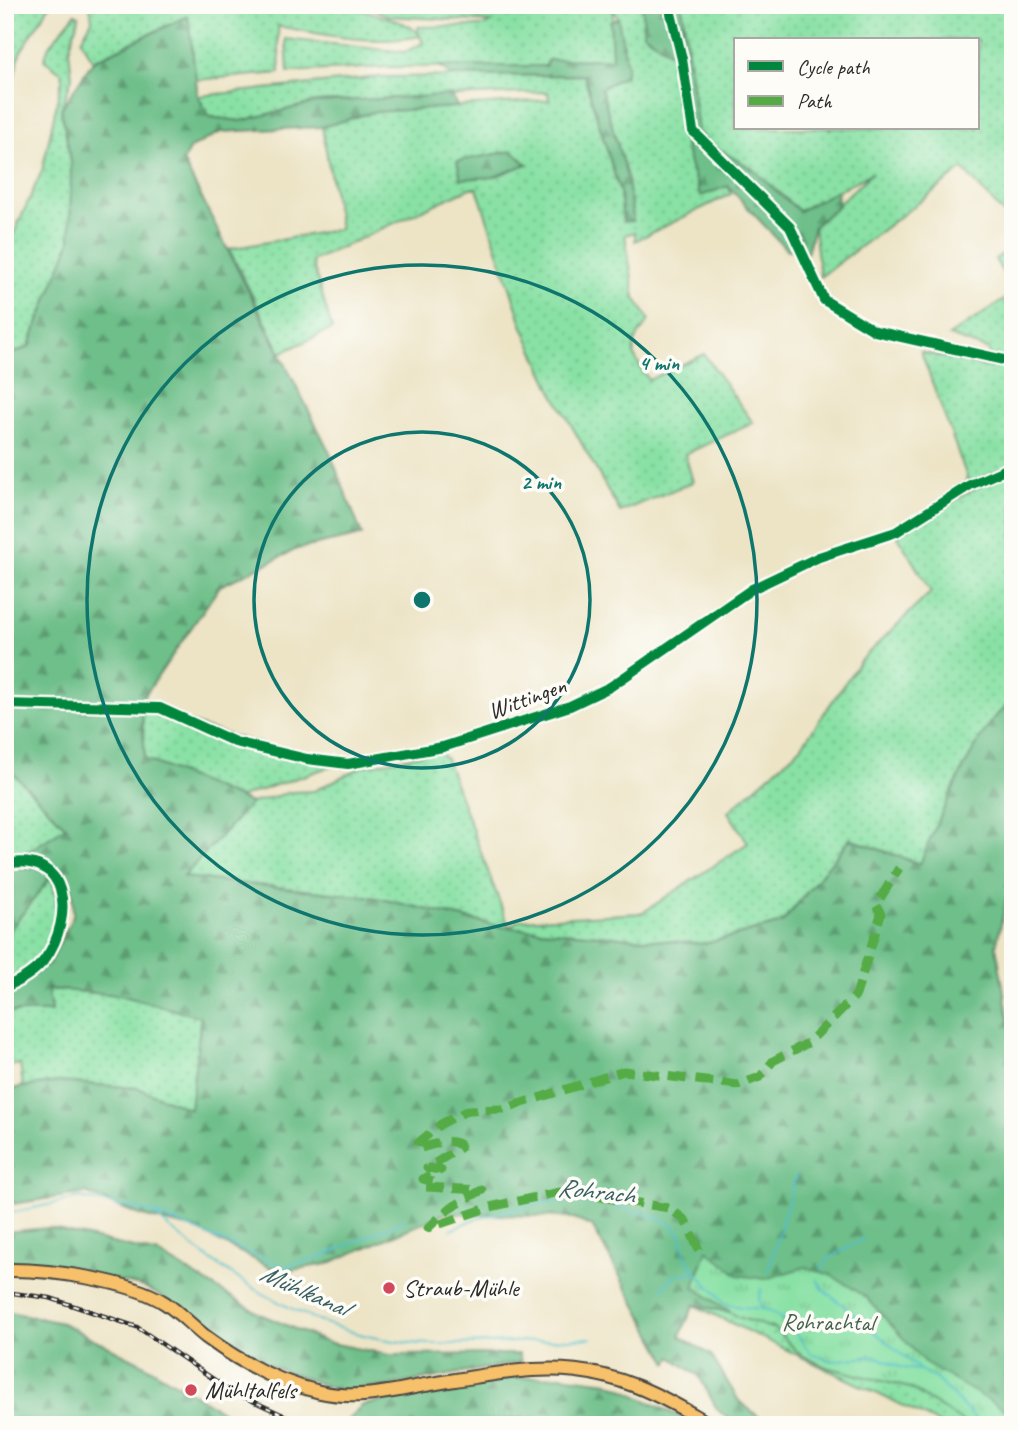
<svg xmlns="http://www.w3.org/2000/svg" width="1018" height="1430" viewBox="0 0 1018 1430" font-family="Caveat,sans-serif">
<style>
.grass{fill:url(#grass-dots);stroke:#5a8668;stroke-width:2;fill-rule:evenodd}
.forest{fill:url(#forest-firs);stroke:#4c755a;stroke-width:2}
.park{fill:url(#park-tufts);stroke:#5a8668;stroke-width:2}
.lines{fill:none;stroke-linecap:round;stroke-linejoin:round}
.stream{stroke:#51bfc7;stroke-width:2}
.street-casing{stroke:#484742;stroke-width:10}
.secondary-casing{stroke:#484742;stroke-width:14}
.primary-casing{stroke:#484742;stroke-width:16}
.street{stroke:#fff;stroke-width:7}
.secondary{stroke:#fce6c4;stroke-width:10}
.primary{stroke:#f7c06b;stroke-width:12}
.rail-casing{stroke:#2b2b2b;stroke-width:4.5}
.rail{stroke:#fdfcf7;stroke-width:2;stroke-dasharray:5;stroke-linecap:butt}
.quiet{stroke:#54ab44;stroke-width:9;stroke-dasharray:18 9;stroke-linecap:butt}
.cycleway-casing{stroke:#fdfcf7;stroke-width:15}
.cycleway{stroke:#00873e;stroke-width:10}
.ring{fill:none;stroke:#0f766e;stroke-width:3.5}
.poi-dot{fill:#d1495b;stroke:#fdfcf7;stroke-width:2.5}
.labels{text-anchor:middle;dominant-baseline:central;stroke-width:7;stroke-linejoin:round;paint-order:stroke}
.street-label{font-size:24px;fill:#2b2b2b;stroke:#fdfcf7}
.poi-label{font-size:24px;fill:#2b2b2b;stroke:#fdfcf7;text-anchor:start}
.park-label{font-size:24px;fill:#476250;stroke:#fdfcf7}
.water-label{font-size:26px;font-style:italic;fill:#385f62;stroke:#fdfcf7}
.centre{fill:#0f766e;stroke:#fdfcf7;stroke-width:3.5}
.ring-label{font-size:21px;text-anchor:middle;font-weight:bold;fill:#0f766e;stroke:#fdfcf7;stroke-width:7;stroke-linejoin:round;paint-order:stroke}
</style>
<defs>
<pattern id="grass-dots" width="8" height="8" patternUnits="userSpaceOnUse" patternTransform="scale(1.75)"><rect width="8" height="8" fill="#89e1a5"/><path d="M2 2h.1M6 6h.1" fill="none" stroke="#76c18e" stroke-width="1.8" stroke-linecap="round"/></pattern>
<pattern id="forest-firs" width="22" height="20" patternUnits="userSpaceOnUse" patternTransform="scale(1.75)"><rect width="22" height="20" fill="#6ebf8a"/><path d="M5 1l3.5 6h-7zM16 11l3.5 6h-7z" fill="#5b9b71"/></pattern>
<pattern id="park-tufts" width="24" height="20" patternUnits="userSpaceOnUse" patternTransform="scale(1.75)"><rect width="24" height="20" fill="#89e1a5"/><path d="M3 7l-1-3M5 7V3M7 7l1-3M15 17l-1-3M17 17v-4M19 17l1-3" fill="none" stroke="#76c18e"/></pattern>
</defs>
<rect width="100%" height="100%" fill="#fdfcf7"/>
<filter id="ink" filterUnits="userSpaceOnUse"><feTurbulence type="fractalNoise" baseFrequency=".0143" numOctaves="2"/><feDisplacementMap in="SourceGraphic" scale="14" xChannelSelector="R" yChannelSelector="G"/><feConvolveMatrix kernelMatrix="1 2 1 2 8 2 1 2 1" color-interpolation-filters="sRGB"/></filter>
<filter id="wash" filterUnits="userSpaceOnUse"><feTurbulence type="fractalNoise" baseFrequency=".00686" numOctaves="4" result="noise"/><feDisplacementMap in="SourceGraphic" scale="28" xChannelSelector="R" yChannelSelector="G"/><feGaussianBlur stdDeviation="1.57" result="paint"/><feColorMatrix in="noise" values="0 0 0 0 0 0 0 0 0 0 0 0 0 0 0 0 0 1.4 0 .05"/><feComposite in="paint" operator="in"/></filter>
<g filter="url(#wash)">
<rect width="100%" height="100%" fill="#ede4c6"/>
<!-- grass -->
<path class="grass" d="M5 5H50L20 53 5 115Z
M90 5H353C373 17 405 18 419 34L418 27 483 26 491 22 389 16 364 5H643V33L676 57C674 105 684 151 700 195L728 186 731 194 635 241V232L625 235 635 298 649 320C628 349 629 350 649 380L704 354 753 423 685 454 693 482 620 512 551 389 523 327 477 188H470L312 261 332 329 281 353 229 249 340 229 322 127 373 112 549 100 548 92 317 102 241 121 209 117 198 96 379 77 584 75 620 192 623 221H633L628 181 601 88 624 76 618 18 613 9 612 59 548 60 547 66 390 67 288 72 286 39 405 52 423 43 420 36C374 46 324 35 278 26L280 73 196 80 187 16 93 61 81 40 92 20Z
M682 5H1013V224L963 169 820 277 814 226 872 173 799 211 751 168 709 144 698 132ZM736 40H978V128H736Z
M75 14 79 16 69 50 72 77 61 109 71 161V242L28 347 5 357V305L14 298 5 287V253L42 171 62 80V73L44 60 49 46Z
M1013 247V290L995 259Z
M1013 294V465L965 485 967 477 921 352 991 368 989 350 949 336Z
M1013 472V703L1006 705 920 864 850 839 782 923 704 944 503 927 377 898 183 877 251 803 291 792 314 791 361 767 438 751 446 759 509 927 519 920 642 913 748 843 728 812 801 747 860 661 931 592 897 535 981 485Z
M142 709 164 715 332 766 238 798 145 759Z
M5 765 67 828 26 853 5 858Z
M51 877C67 926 49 959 5 983V936Z
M47 989 120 995 201 1017 190 1110 138 1088 58 1082 23 1087 20 1064 5 1067V1013L51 1011Z
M694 1305 775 1321 880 1365 977 1425H942Z"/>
<!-- forest -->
<path class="forest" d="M643 5H682L698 132 709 144 751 168 799 211 836 191 839 205 814 226 807 253 786 249 728 186 701 196C684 152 674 105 676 57L643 33Z
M188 16 198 96 209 117 241 121 317 102 452 95 457 107 373 112 322 127 221 132 190 148 183 161 329 451 362 535 297 549 220 586 141 701 145 759 251 803 183 877 377 898 503 927 704 944 782 923 850 839 920 864C932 834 984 710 1013 703L1010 884 996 946 1013 1043V1425L775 1321 694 1305 680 1336 711 1355 739 1401 769 1425H735L717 1409 699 1376 671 1357 668 1363 592 1226 568 1217 446 1213 327 1264 279 1272 195 1229 142 1216 86 1193 5 1205V1094L10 1089 58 1082 138 1088 190 1109 201 1017 120 995 48 989 51 1012H5V990L49 964 73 916V893L65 872 26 853 66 827 5 765V357L29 347 70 242 71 161 61 109 93 61Z
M618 18 627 66 625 76 601 88 628 181 633 221 623 222 620 192 584 75 452 76 440 66H546L548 60 612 59 610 21Z
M512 151 527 164 494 177 461 179 457 161Z
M34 864 51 877 5 936V867Z
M49 1228 159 1254 262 1315 326 1342 390 1355 519 1354 521 1362 388 1386 340 1391 242 1355 173 1303 144 1287 40 1262 5 1263V1232Z
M5 1311 62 1323 141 1363 245 1425H5Z
M560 1376 608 1382 697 1425H573L519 1418 452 1425H343L363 1405 508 1378Z"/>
<!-- park -->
<path class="park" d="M707 1250 738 1275 765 1279 805 1267 831 1275 866 1297 926 1364 1013 1414V1425H968L910 1388 826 1367 801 1355 775 1329 738 1317 694 1287Z"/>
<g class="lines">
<!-- stream -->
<path class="stream" d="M151 1212C227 1279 325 1342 430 1344 483 1345 538 1340 591 1338
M5 1214 80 1198 151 1212 284 1267 321 1257 405 1220
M451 1230 474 1219 545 1202 600 1203 650 1215 671 1224 681 1236 685 1255 695 1271 727 1305 769 1310 790 1325 811 1354 832 1361 875 1356 902 1368 920 1370 936 1379 978 1421 988 1425
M821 1270 828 1259 863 1239
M768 1272 796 1175
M817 1279 822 1288 918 1368
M662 1289 674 1276 693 1272
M761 1289 759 1300 763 1308"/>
</g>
</g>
<g filter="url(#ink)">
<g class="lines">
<defs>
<path id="street" d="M669 5 682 59 693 131 790 227 824 300 875 331 1013 362"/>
<path id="secondary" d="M5 704 160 708 235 742 307 759 348 764 443 747 570 706 610 687 752 589 819 557 896 532 970 485 1013 466
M5 864C71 851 74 918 45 959 35 972 20 981 5 987"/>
<path id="primary" d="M5 1270C48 1269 129 1280 165 1303 180 1313 192 1326 206 1337 240 1362 279 1383 320 1392 356 1400 390 1392 425 1385 551 1364 596 1354 710 1425"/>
</defs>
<!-- street casing -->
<use href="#street" class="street-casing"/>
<!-- secondary casing -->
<use href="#secondary" class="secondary-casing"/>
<!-- primary casing -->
<use href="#primary" class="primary-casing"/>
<!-- street -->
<use href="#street" class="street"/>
<!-- secondary -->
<use href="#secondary" class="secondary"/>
<!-- primary -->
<use href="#primary" class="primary"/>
<defs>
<path id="rail" d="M5 1292 50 1298 137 1327 231 1391 305 1425"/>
</defs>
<!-- rail casing -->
<use href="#rail" class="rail-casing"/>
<!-- rail -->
<use href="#rail" class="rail"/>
<!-- quiet -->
<path class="quiet" d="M699 1250 685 1220 669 1208 564 1191 490 1207 428 1228 449 1209 482 1190 426 1187 433 1182 423 1179 441 1170 427 1168 460 1148V1145C446 1136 431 1147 416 1149L418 1143 441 1124 468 1110 503 1109 624 1071 738 1085 760 1077 773 1061 808 1043 856 995 881 914 876 905 899 868"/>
<defs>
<path id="cycleway" d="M669 5 682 59 693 131 790 227 824 300 875 331 1013 362
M5 704 160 708 235 742 307 759 348 764 443 747 570 706 610 687 752 589 819 557 896 532 970 485 1013 466
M5 864C71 851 74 918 45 959 35 972 20 981 5 987"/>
</defs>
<!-- cycleway casing -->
<use href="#cycleway" class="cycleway-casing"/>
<!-- cycleway -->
<use href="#cycleway" class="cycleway"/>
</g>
</g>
<!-- distance rings -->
<g class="ring">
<circle cx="422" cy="600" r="168"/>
<circle cx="422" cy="600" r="335"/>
</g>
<!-- markers -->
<g class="poi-dot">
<circle cx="389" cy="1288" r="7"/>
<circle cx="191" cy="1390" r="7"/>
</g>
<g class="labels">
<!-- street labels -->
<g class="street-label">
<text transform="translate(527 698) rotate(-20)">Wittingen</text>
</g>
<!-- poi labels -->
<g class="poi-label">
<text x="403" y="1288">Straub-Mühle</text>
<text x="205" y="1390">Mühltalfels</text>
</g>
<!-- park labels -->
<g class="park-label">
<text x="828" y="1322">Rohrachtal</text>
</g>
<!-- water labels -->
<g class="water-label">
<text transform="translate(596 1191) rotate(6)">Rohrach</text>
<text transform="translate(304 1290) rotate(24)">Mühlkanal</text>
</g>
</g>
<circle cx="422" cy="600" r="10" class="centre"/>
<g class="ring-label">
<text x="659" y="370">4 min</text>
<text x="541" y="489">2 min</text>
</g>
<!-- margin -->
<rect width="1018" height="1430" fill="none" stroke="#fdfcf7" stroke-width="28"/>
<!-- legend -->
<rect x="734" y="38" width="245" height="91" fill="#fdfcf7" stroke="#a9a8a5" stroke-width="2"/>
<rect x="748" y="61" width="35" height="10" fill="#00873e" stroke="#a9a8a5" stroke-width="2"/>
<text x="797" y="74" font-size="21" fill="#2b2b2b">Cycle path</text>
<rect x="748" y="96" width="35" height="10" fill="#54ab44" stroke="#a9a8a5" stroke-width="2"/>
<text x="797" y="108" font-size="21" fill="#2b2b2b">Path</text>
</svg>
